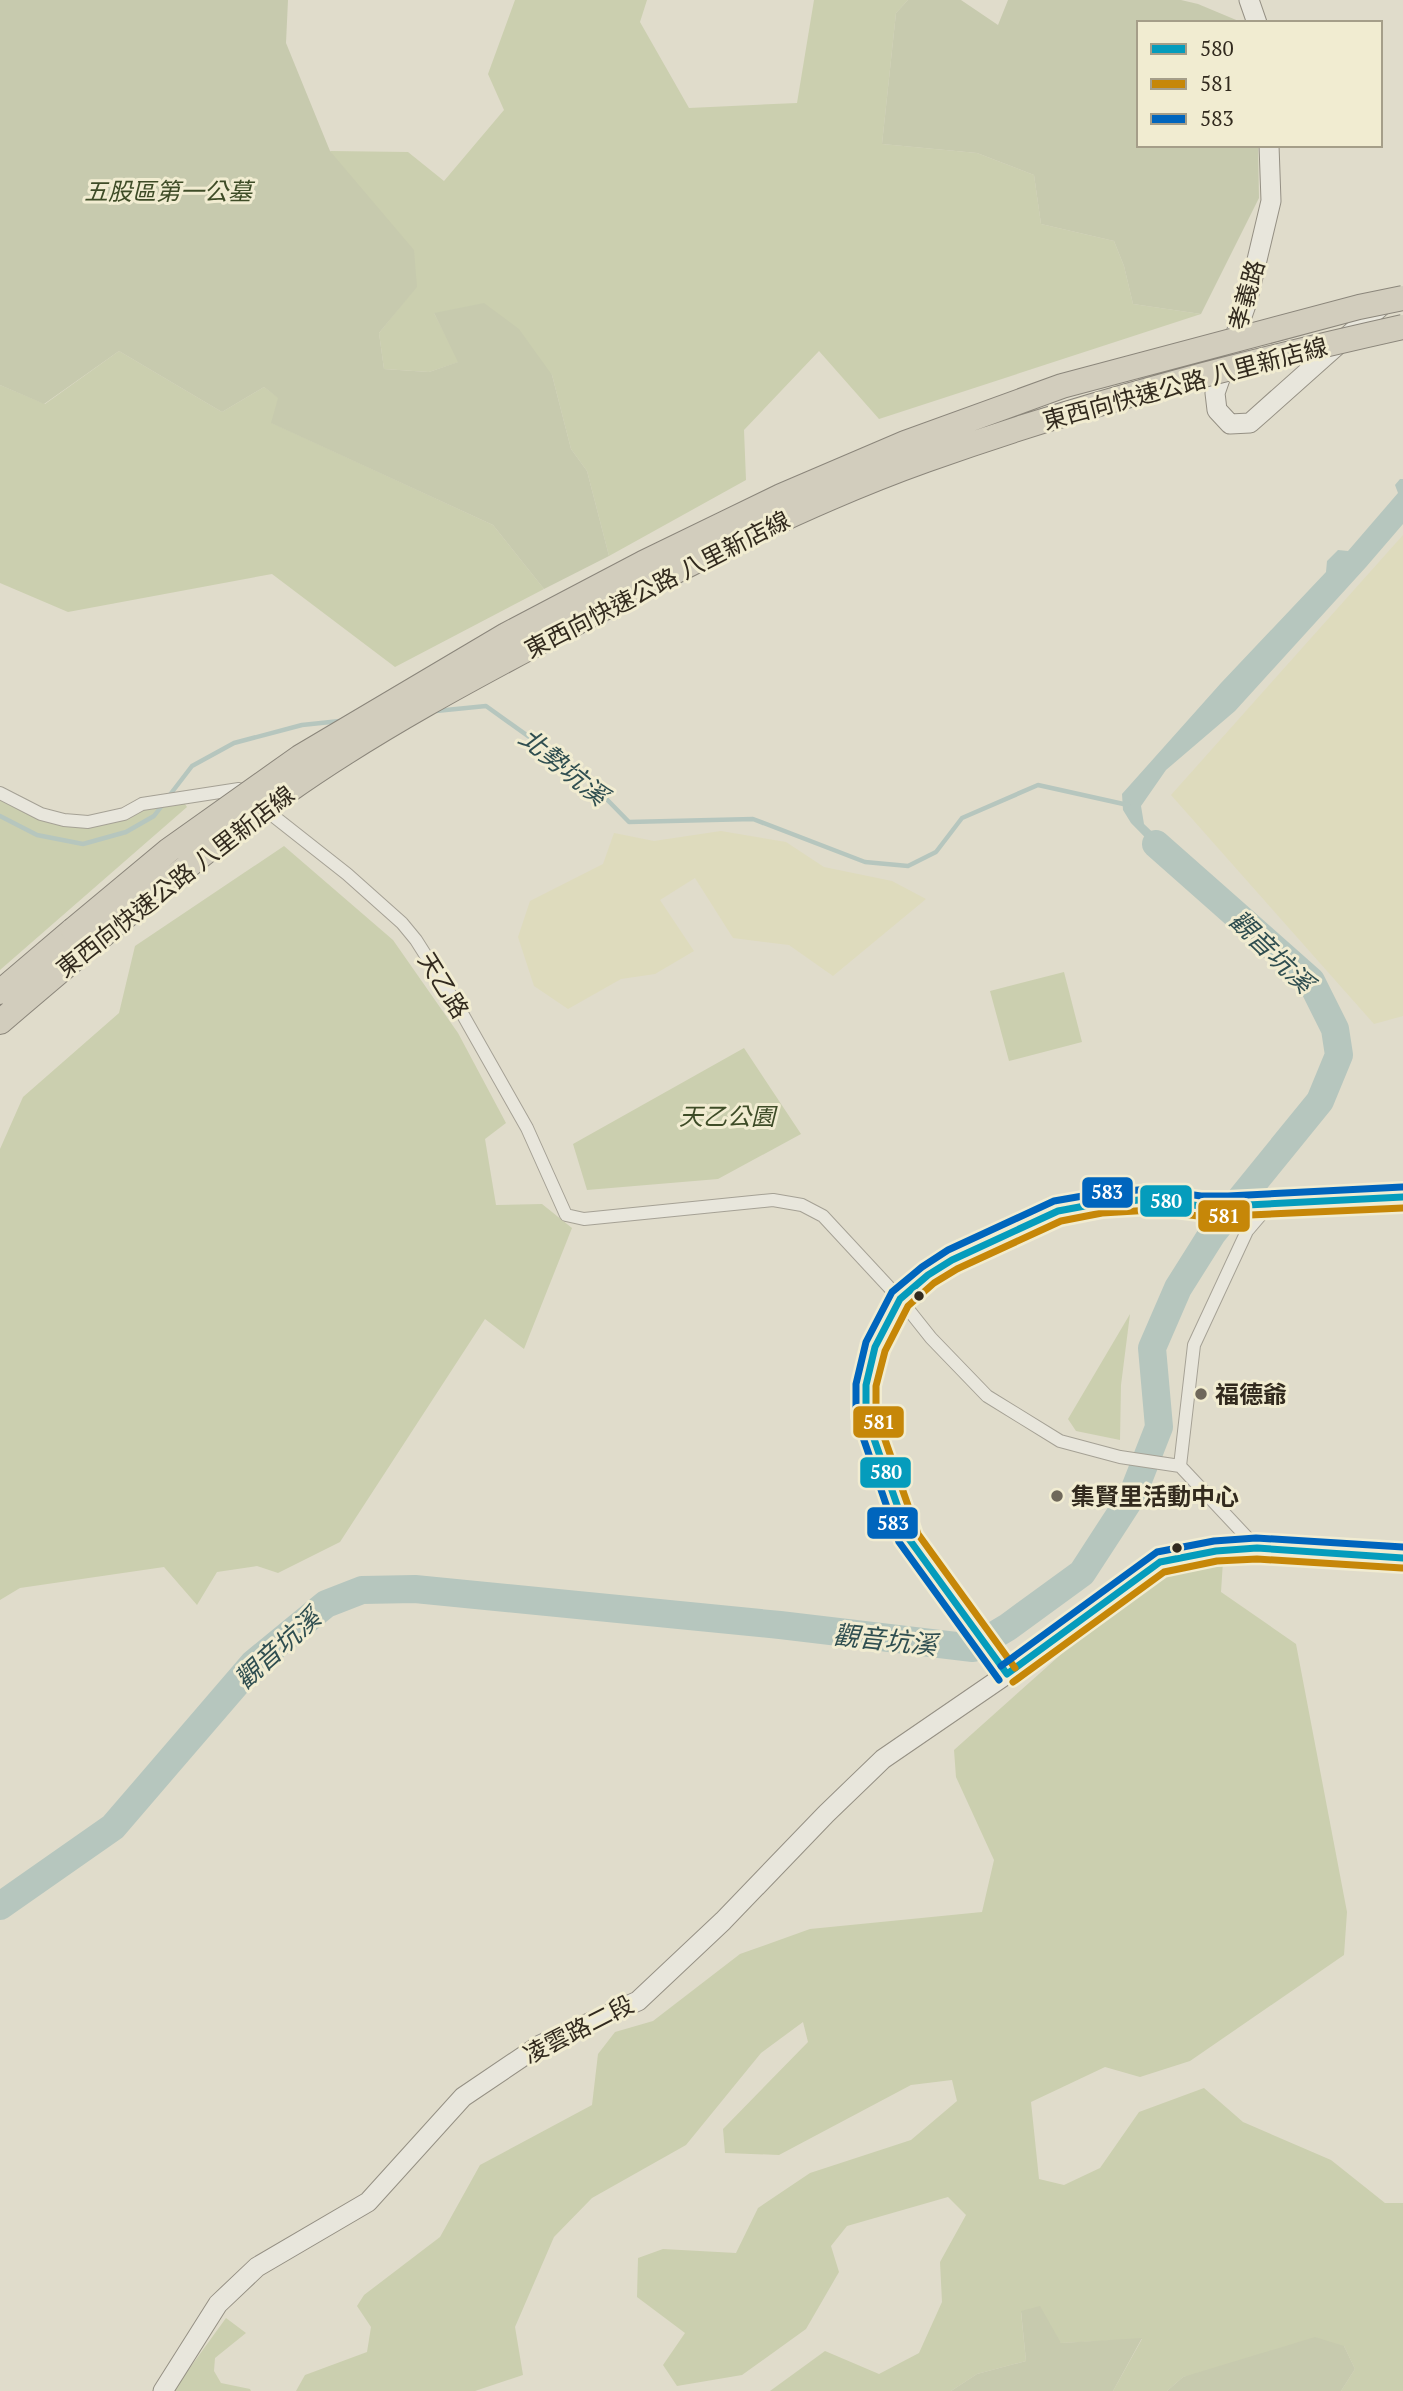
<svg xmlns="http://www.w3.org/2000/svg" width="1403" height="2391" viewBox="0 0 1403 2391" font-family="'PT Serif','Noto Sans TC',serif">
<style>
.farmland{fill:#dedbbd}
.green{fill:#cbcfaf}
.cemetery{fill:#c7caae}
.water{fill:#b6c6be}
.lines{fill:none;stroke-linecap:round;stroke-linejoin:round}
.stream{stroke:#b6c6be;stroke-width:4.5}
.river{stroke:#b6c6be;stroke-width:28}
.street-casing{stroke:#a5a195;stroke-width:14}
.secondary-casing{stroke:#959084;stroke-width:21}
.highway-casing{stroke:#8b867b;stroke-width:26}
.street{stroke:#e8e6dc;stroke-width:12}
.secondary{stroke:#e8e6dc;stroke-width:19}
.highway{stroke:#d2cdbd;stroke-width:24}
.highway-bridge-casing{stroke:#8b867b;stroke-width:26;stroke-linecap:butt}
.highway-bridge{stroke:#d2cdbd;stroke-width:24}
.bus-1-casing{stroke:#f1ecd1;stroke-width:12}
.bus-2-casing{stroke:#f1ecd1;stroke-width:12}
.bus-3-casing{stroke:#f1ecd1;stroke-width:12}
.bus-1{stroke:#059cbc;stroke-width:7}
.bus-2{stroke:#c68708;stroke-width:7}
.bus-3{stroke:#0065bd;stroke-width:7}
.bus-dot{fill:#322a1e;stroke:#f1ecd1;stroke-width:2.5}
.poi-dot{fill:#6f685b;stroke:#f1ecd1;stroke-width:2.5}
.labels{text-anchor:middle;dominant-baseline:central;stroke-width:6;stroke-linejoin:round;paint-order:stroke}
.park-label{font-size:24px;font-style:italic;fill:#3e4c27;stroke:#f1ecd1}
.street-label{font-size:24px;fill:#322a1e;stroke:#f1ecd1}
.poi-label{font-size:24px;font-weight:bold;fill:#322a1e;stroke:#f1ecd1;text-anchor:start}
.water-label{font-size:26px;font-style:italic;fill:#2f4e50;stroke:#f1ecd1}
.line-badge{stroke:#f1ecd1;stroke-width:2.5}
.badge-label{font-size:19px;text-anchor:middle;font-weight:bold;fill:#fff}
</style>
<rect width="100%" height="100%" fill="#e0dccb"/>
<!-- farmland -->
<path class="farmland" d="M1403 535V1016L1374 1024 1171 795Z
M721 831 786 842 824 867 892 881 926 899 833 976 789 945 733 938 695 878 660 900 694 951 655 974 621 979 568 1009 534 986 518 937 530 901 603 864 614 833 654 841Z"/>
<!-- green -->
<path class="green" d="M515 0H647L640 22 689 108 797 103 814 0H908L896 13 882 144 977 153 1034 175 1041 224 1114 241 1124 266 1133 304 1201 314 879 419 819 351 744 430 746 480 609 556 587 471 571 449 552 375 434 313 459 362 429 372 384 369 379 333 416 287 330 151 408 152 444 181 504 110 488 74Z
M119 351 222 412 264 387 279 398 272 423 493 525 544 589 395 667 272 574 68 612 0 583V385L45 404Z
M177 792 187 807 0 970V796L99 825 151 796Z
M284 846 393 940 458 1033 506 1123 485 1139 496 1205 542 1204 572 1228 524 1349 485 1319 340 1542 278 1573 257 1566 217 1572 197 1605 164 1567 20 1588 0 1600V1149L23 1097 119 1013 135 946Z
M1064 972 1082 1042 1009 1061 990 991Z
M744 1048 801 1134 718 1179 587 1190 573 1144Z
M1130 1314 1121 1385 1120 1440 1076 1431 1068 1419Z
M1223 1561 1221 1592 1296 1644 1347 1912 1344 1955 1190 2061 1140 2077 1105 2067 1031 2102 1039 2179 1064 2185 1100 2168 1139 2112 1204 2088 1243 2122 1331 2160 1385 2203H1403V2391H1341L1355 2369 1344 2346 1183 2377 1167 2391H1113L1142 2339 1061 2343 1021 2312 1026 2361 977 2374 951 2391H770L825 2351 879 2374 919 2353 942 2302 940 2262 966 2215 948 2197 847 2226 831 2246 839 2272 806 2329 742 2375 677 2386 663 2365 685 2333 637 2297 638 2258 663 2249 736 2253 758 2208 810 2173 911 2140 957 2101 952 2080 911 2085 779 2155 725 2153 723 2129 808 2042 803 2022 761 2053 686 2145 592 2198 554 2237 515 2327 523 2375 475 2391H296L305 2375 367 2352 371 2327 357 2306 364 2295 440 2237 480 2165 592 2105 598 2054 615 2032 653 2021 740 1954 810 1929 982 1912 994 1860 956 1777 954 1750 1151 1574Z
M226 2318 246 2333 215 2358 214 2371 221 2383 250 2389 251 2391H173Z"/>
<!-- cemetery -->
<path class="cemetery" d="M0 0H288L286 43 330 151 414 250 417 287 379 333 384 369 429 372 458 362 434 313 484 303 519 329 552 375 571 449 587 471 609 556 544 589 493 525 271 423 278 398 264 387 222 412 119 351 44 404 0 385Z
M908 0H961L998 25 1008 0H1181L1198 4 1241 22 1139 23V145H1258L1259 198 1201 314 1133 304 1124 266 1114 241 1041 224 1034 175 977 153 882 144 896 13Z
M1040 2306 1061 2343 1142 2338 1113 2391H951L977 2374 1026 2361 1021 2311Z
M1315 2337 1344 2346 1355 2369 1341 2391H1167L1183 2377Z"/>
<!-- water -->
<path class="water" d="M1400 479H1403V524L1366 567 1235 711 1166 770 1141 806 1144 824 1186 864 1183 876 1131 823 1123 810 1122 794 1221 683 1326 572 1327 561 1338 550 1348 551 1398 493 1395 485Z"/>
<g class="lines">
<!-- stream -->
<path class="stream" d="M436 711 486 706 584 776 629 822 753 819 865 862 908 866 936 852 962 818 1038 785 1128 805
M169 796 192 766 234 743 302 725 340 721
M0 816 37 835 83 844 126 832 154 816 164 803"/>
<!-- river -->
<path class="river" d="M0 1906 113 1827 254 1663 326 1604 362 1590 415 1589 780 1625 973 1648 1008 1627 1082 1573 1132 1496 1159 1427 1152 1348 1178 1288 1212 1234 1320 1101 1339 1055 1335 1029 1311 981 1156 844"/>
<defs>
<path id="street" d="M0 793 41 814 64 820 88 822 124 814 142 804 239 789 245 794
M262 807 347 874 402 923 416 940 459 1008 527 1128 566 1215 584 1219 773 1200 802 1205 823 1216 900 1299 931 1338 987 1396 1060 1441 1120 1457 1180 1466
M1180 1466 1194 1345 1247 1231 1271 1203
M1180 1466 1257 1548
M1007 1674 909 1539 866 1416V1385L875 1347 900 1299 928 1275 952 1260 1058 1211 1101 1203 1152 1199 1200 1206H1228L1403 1197"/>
<path id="secondary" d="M1249 0 1257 23
M1269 145 1271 201 1247 302 1215 393 1217 410 1230 424 1250 423 1387 301
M163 2391 218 2304 257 2267 368 2202 463 2097 540 2045 638 2001 723 1921 826 1814 883 1759 1007 1674 1160 1562 1216 1551 1257 1548 1403 1558"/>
<path id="highway" d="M0 992 73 930
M0 1022 87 948"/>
</defs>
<!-- street casing -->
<use href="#street" class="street-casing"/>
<!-- secondary casing -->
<use href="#secondary" class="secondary-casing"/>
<!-- highway casing -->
<use href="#highway" class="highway-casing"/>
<!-- street -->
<use href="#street" class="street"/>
<!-- secondary -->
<use href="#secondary" class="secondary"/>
<!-- highway -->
<use href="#highway" class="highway"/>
<defs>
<path id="highway-bridge" d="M73 930 169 850 300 757 506 635 643 563 781 496 905 443 1062 386 1359 307 1403 298
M87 948C152 895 216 841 285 793 381 725 487 670 591 615 700 558 811 501 926 460 1082 404 1242 363 1403 327"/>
</defs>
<!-- highway-bridge casing -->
<use href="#highway-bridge" class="highway-bridge-casing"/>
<!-- highway-bridge -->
<use href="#highway-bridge" class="highway-bridge"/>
<defs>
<path id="bus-1" d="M1007 1674 909 1539 866 1416V1385L875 1347 900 1299 928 1275 952 1260 1058 1211 1101 1203 1152 1199 1200 1206H1228L1403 1197
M1007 1674 1160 1562 1216 1551 1257 1548 1403 1558"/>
<path id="bus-2" d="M1015 1668 918 1534 876 1414V1386L885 1351 908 1306 934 1283 957 1269 1061 1221 1102 1213 1152 1210 1198 1216H1228L1403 1208
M1013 1682 1164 1572 1217 1561 1257 1559 1402 1568"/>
<path id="bus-3" d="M1001 1666 1157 1552 1214 1541 1256 1538 1403 1547
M999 1680 899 1542 856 1417V1384L866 1342 892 1292 922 1267 948 1250 1054 1201 1100 1193 1151 1189 1201 1196H1228L1402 1187"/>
</defs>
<!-- bus-1 casing -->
<use href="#bus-1" class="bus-1-casing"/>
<!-- bus-2 casing -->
<use href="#bus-2" class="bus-2-casing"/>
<!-- bus-3 casing -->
<use href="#bus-3" class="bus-3-casing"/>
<!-- bus-1 -->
<use href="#bus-1" class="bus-1"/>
<!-- bus-2 -->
<use href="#bus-2" class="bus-2"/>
<!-- bus-3 -->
<use href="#bus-3" class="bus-3"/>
</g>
<!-- markers -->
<g class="bus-dot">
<circle cx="919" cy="1296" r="6"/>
<circle cx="1177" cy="1548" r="6"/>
</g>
<g class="poi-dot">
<circle cx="1201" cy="1394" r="7"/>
<circle cx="1057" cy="1496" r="7"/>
</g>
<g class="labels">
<!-- park labels -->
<g class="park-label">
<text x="168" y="191">五股區第一公墓</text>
<text x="727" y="1116">天乙公園</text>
</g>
<!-- street labels -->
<g class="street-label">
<text transform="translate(1246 295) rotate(-74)">孝義路</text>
<text transform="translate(1185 383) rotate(-15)">東西向快速公路 八里新店線</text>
<text transform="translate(657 584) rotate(-27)">東西向快速公路 八里新店線</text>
<text transform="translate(175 881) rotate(-38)">東西向快速公路 八里新店線</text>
<text transform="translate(444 985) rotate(58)">天乙路</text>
<text transform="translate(578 2029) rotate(-27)">凌雲路二段</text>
</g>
<!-- poi labels -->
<g class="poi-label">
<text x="1215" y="1394">福德爺</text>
<text x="1071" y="1496">集賢里活動中心</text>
</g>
<!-- water labels -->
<g class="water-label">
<text transform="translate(564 766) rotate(39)">北勢坑溪</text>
<text transform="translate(1272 951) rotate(44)">觀音坑溪</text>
<text transform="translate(885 1639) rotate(6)">觀音坑溪</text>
<text transform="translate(277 1648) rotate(-42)">觀音坑溪</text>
</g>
</g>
<g class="line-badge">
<rect x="1081" y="1176" width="53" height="33" rx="7" fill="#0065bd"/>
<rect x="1139" y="1184" width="54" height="34" rx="7" fill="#059cbc"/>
<rect x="1197" y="1199" width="54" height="34" rx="7" fill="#c68708"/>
<rect x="852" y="1405" width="53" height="34" rx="7" fill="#c68708"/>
<rect x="859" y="1456" width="53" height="33" rx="7" fill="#059cbc"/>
<rect x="866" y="1506" width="53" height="34" rx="7" fill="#0065bd"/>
</g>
<g class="badge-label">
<text x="1107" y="1199">583</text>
<text x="1166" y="1208">580</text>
<text x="1224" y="1223">581</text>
<text x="879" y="1429">581</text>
<text x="886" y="1479">580</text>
<text x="893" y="1530">583</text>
</g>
<!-- legend -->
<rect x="1137" y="21" width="245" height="126" fill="#f1ecd1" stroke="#a59e89" stroke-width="2"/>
<rect x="1151" y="44" width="35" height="10" fill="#059cbc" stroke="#a59e89" stroke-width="2"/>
<text x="1200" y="56" font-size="21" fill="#322a1e">580</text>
<rect x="1151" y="79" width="35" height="10" fill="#c68708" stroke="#a59e89" stroke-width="2"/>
<text x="1200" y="91" font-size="21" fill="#322a1e">581</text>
<rect x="1151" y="114" width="35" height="10" fill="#0065bd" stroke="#a59e89" stroke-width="2"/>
<text x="1200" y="126" font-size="21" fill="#322a1e">583</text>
</svg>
